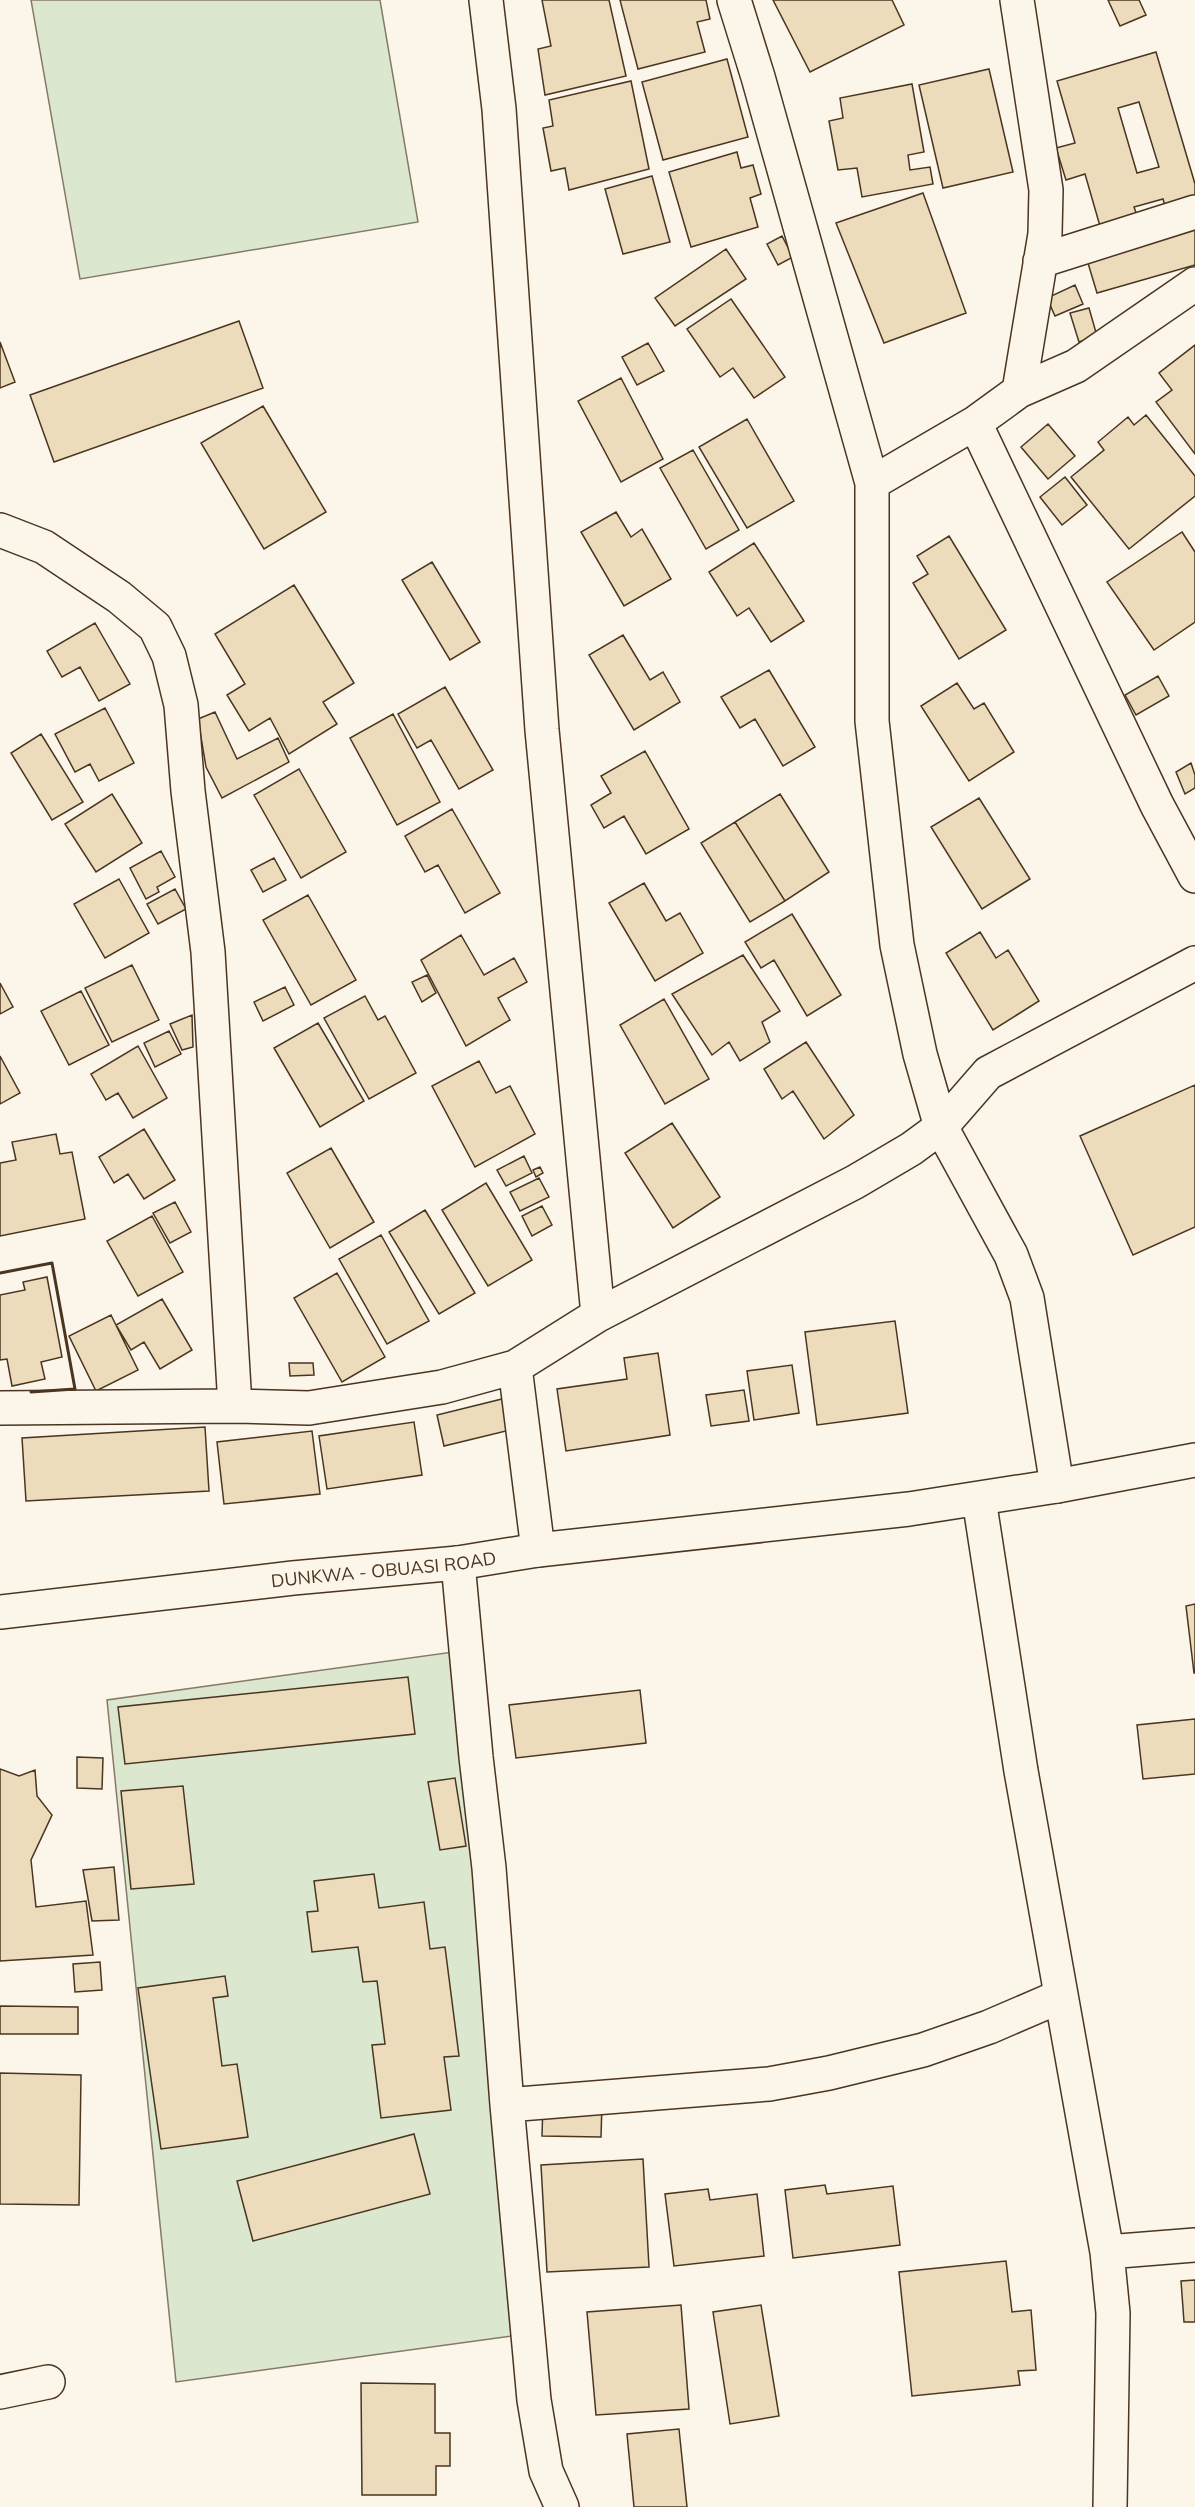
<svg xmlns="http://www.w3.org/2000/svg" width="1195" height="2507" viewBox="0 0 1195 2507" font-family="Mulish,sans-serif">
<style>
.green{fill:#dce7d0;stroke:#887966;stroke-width:1.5}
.building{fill:#ecdcbc;stroke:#4a3520;stroke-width:1.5;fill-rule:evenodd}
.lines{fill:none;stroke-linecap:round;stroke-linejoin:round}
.minor-casing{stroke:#4a3520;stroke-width:36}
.major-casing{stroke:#4a3520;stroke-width:36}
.minor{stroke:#fbf6e9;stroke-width:33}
.major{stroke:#fbf6e9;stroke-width:33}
.wall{stroke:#4a3520;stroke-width:3}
.labels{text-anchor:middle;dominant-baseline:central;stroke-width:4.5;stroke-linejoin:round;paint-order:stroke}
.street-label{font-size:18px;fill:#4a3520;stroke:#fbf6e9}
</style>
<rect width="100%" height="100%" fill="#fbf6e9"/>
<!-- green -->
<path class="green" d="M31 0H380L418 222 80 279Z
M453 1652 527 2334 176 2382 107 1700Z"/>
<!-- building -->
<path class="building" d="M542 0H609L626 76 545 95 538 49 551 46Z
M620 0H706L710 19 697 22 705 52 638 69Z
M773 0H892L904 25 810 72Z
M1108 0H1139L1146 15 1120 26Z
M1156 52 1195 184V205L1167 213 1163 199 1134 207 1139 221 1102 233 1085 174 1066 180 1056 148 1075 143 1057 81ZM1139 102 1159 167 1137 173 1118 108Z
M727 59 748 137 663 160 642 82Z
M989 69 1013 172 943 188 919 85Z
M631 81 649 169 569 190 565 168 551 171 543 128 553 126 549 100Z
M912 84 924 152 908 155 910 170 930 167 933 184 862 197 857 168 838 170 829 121 843 118 840 98Z
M737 152 741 168 753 165 761 194 750 198 758 227 691 247 669 172Z
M652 176 670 242 623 254 605 189Z
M923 193 966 313 884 343 836 223Z
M1195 222V265L1097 293 1085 253Z
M782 236 793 257 778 265 767 244Z
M726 249 746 279 675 326 655 298Z
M1075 285 1083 304 1055 316 1047 298Z
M731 299 785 377 754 398 733 368 720 377 687 329Z
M1089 308 1097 336 1079 342 1070 313Z
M239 321 263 388 54 462 30 395Z
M0 342 15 382 0 388Z
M648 343 664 371 637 385 622 357Z
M1195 345V454L1156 402 1172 390 1159 373Z
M621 378 663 459 621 482 578 401Z
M263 406 326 512 264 549 201 443Z
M1146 415 1195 476V496L1129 549 1071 477 1104 450 1098 442 1128 417 1134 425Z
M747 419 794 501 747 528 699 447Z
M1048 424 1075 456 1048 479 1021 447Z
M693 450 739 530 706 549 660 468Z
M1065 477 1087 505 1062 525 1040 497Z
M616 512 631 537 642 529 671 579 624 606 581 532Z
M1182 532 1195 552V622L1154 650 1107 582Z
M949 536 1006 630 959 659 913 583 928 574 917 556Z
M754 543 804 621 771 642 749 608 737 616 709 572Z
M432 562 480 642 450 660 402 580Z
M294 585 354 683 323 702 337 724 289 754 270 718 249 731 227 695 245 684 215 634Z
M95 623 130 684 99 701 80 667 62 677 47 651Z
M623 635 650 680 663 672 680 702 634 730 589 655Z
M769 670 815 747 783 766 755 719 740 728 721 697Z
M1158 676 1169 696 1136 715 1125 695Z
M957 683 974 709 984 703 1014 752 969 781 921 706Z
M445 687 493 770 459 789 431 740 417 748 398 714Z
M105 708 134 763 99 781 90 764 75 772 55 734Z
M215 712 237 759 278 738 289 762 222 798 206 767 198 719Z
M393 714 440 802 397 825 350 738Z
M41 734 83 802 52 820 11 753Z
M645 751 689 829 646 854 624 816 604 828 591 805 611 793 601 776Z
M1191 763 1195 775V788L1185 794 1176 772Z
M299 769 346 852 301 878 254 795Z
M112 794 142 843 96 872 65 824Z
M780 794 829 872 785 901 735 822Z
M979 798 1030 879 982 909 931 827Z
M452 809 500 893 465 913 438 865 425 872 405 836Z
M735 822 785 901 750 922 701 843Z
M161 851 175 877 157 887 159 892 146 899 130 868Z
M274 858 286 880 263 892 251 870Z
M119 879 149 933 105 958 74 904Z
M644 883 666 921 680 913 703 953 655 981 609 903Z
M175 889 186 909 158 924 147 904Z
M308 895 356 980 311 1005 263 920Z
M792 914 841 995 807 1016 774 960 761 968 745 942Z
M980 932 996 958 1008 950 1039 1001 993 1030 946 953Z
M461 935 484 975 514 958 527 982 498 998 510 1020 466 1046 421 960Z
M743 955 780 1011 762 1022 770 1042 740 1061 729 1042 712 1055 672 994Z
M132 965 159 1020 112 1042 85 988Z
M427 975 436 993 422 1002 412 982Z
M0 983 13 1007 0 1014Z
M285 987 294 1005 263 1021 254 1002Z
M81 991 109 1045 69 1065 41 1011Z
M365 996 378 1020 385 1016 416 1073 369 1099 324 1018Z
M664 999 709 1079 665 1104 620 1025Z
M192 1015 193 1047 182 1050 170 1024Z
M318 1023 364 1101 320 1127 274 1048Z
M169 1031 181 1054 155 1067 144 1043Z
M806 1042 854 1115 824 1139 793 1091 782 1099 764 1069Z
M138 1046 167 1098 133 1118 118 1093 106 1100 91 1074Z
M0 1056 20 1093 0 1104Z
M479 1061 496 1093 510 1086 535 1134 475 1167 432 1086Z
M1195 1085V1227L1133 1255 1080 1136Z
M672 1123 720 1197 673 1228 625 1153Z
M144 1129 175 1180 144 1199 128 1174 114 1183 99 1157Z
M56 1134 60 1154 72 1152 85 1219 0 1236V1163L16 1160 12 1142Z
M331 1148 374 1222 330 1248 287 1173Z
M524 1156 532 1173 506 1186 497 1170Z
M540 1167 543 1173 536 1177 533 1170Z
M539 1178 549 1197 520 1211 510 1192Z
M486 1183 532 1260 488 1286 442 1210Z
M175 1202 191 1232 170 1243 153 1213Z
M542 1206 552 1225 532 1236 522 1216Z
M425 1210 475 1293 439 1314 389 1232Z
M152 1216 183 1272 138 1296 107 1241Z
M381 1235 429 1321 387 1344 339 1259Z
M337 1273 385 1357 342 1382 294 1298Z
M47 1277 62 1357 41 1362 45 1379 12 1386 7 1359 0 1360V1295L25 1290 23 1282Z
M162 1299 192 1350 160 1369 144 1342 131 1350 116 1325Z
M111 1315 138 1370 96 1391 69 1336Z
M895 1321 908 1413 817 1425 805 1332Z
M658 1353 670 1435 566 1451 557 1389 627 1379 624 1358Z
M289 1363H313L314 1375 290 1376Z
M792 1365 799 1413 754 1420 747 1371Z
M744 1390 749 1421 711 1426 706 1395Z
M506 1398 514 1429 444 1446 437 1415Z
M414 1422 422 1475 327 1489 319 1436Z
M205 1427 209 1491 26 1501 22 1438Z
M312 1431 320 1494 224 1504 217 1442Z
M1195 1604V1673H1194L1186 1606Z
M408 1677 415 1734 125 1764 118 1707Z
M640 1690 646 1743 516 1758 509 1705Z
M1195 1719V1774L1143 1779 1137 1725Z
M77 1757 103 1758 102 1789 77 1788Z
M0 1769 19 1776 35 1770 37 1796 52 1815 31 1860 36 1907 86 1901 93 1955 0 1961Z
M455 1778 466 1846 440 1850 428 1782Z
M183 1786 194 1884 131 1889 121 1791Z
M114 1867 119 1920 92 1921 83 1870Z
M374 1874 379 1908 424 1902 430 1949 445 1947 459 2056 444 2057 451 2110 381 2118 372 2045 385 2044 377 1981 363 1982 358 1947 312 1952 307 1912 318 1911 314 1881Z
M100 1962 102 1990 75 1992 73 1964Z
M225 1976 228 1996 213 1998 222 2066 237 2064 248 2137 161 2149 138 1988Z
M0 2006 78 2007V2034H0Z
M0 2073 81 2075 79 2205 0 2204Z
M543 2103H602L601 2137 542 2136Z
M414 2134 430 2194 253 2241 237 2181Z
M643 2159 649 2267 547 2272 541 2165Z
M825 2185 827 2194 893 2186 900 2245 793 2258 785 2190Z
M708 2189 710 2200 757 2194 764 2256 674 2266 665 2194Z
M1006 2261 1012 2312 1031 2310 1036 2370 1018 2371 1020 2385 912 2396 899 2272Z
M1195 2280V2322H1184L1181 2281Z
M681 2305 689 2409 596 2415 587 2312Z
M761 2305 779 2416 730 2424 713 2312Z
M361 2383 435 2384V2433H450V2466H436V2495H362Z
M679 2429 687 2507H634L627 2434Z"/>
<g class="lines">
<defs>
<path id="minor" d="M486 0 499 109 542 730 598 1315
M734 0 758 77 872 483V721L897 945 920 1054 941 1127 1011 1255 1027 1298 1057 1486
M1040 261 1195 212
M1019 391 1076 366 1195 284
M975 423 1157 805 1195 876
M872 483 975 423 1019 391 1045 234 1046 190 1017 0
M0 530 44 547 119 597 155 627 169 656 181 705 188 791 208 952 235 1406
M515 1367 538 1550
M0 1408 235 1406 309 1408 442 1387 515 1367 598 1315 855 1182 911 1149 941 1127 988 1073 1195 963
M979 1499 1021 1771 1107 2252 1113 2313 1110 2507
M458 1563 476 1757 489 1868 507 2105 769 2084 829 2073 923 2050 989 2027 1061 1996
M507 2105 534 2400 546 2471 562 2507
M1107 2252 1195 2245
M0 2392 48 2382"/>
<g id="major">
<path id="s1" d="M0 1612 293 1578 458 1563 538 1550 909 1509 1057 1486 1195 1460"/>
</g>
</defs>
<!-- minor casing -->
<use href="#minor" class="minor-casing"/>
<!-- major casing -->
<use href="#major" class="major-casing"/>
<!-- minor -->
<use href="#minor" class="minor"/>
<!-- major -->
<use href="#major" class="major"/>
<!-- wall -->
<path class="wall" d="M0 1273 52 1263 75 1389 31 1392"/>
</g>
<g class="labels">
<!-- street labels -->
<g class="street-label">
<text stroke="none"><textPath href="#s1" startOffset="386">DUNKWA - OBUASI ROAD</textPath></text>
</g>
</g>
</svg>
